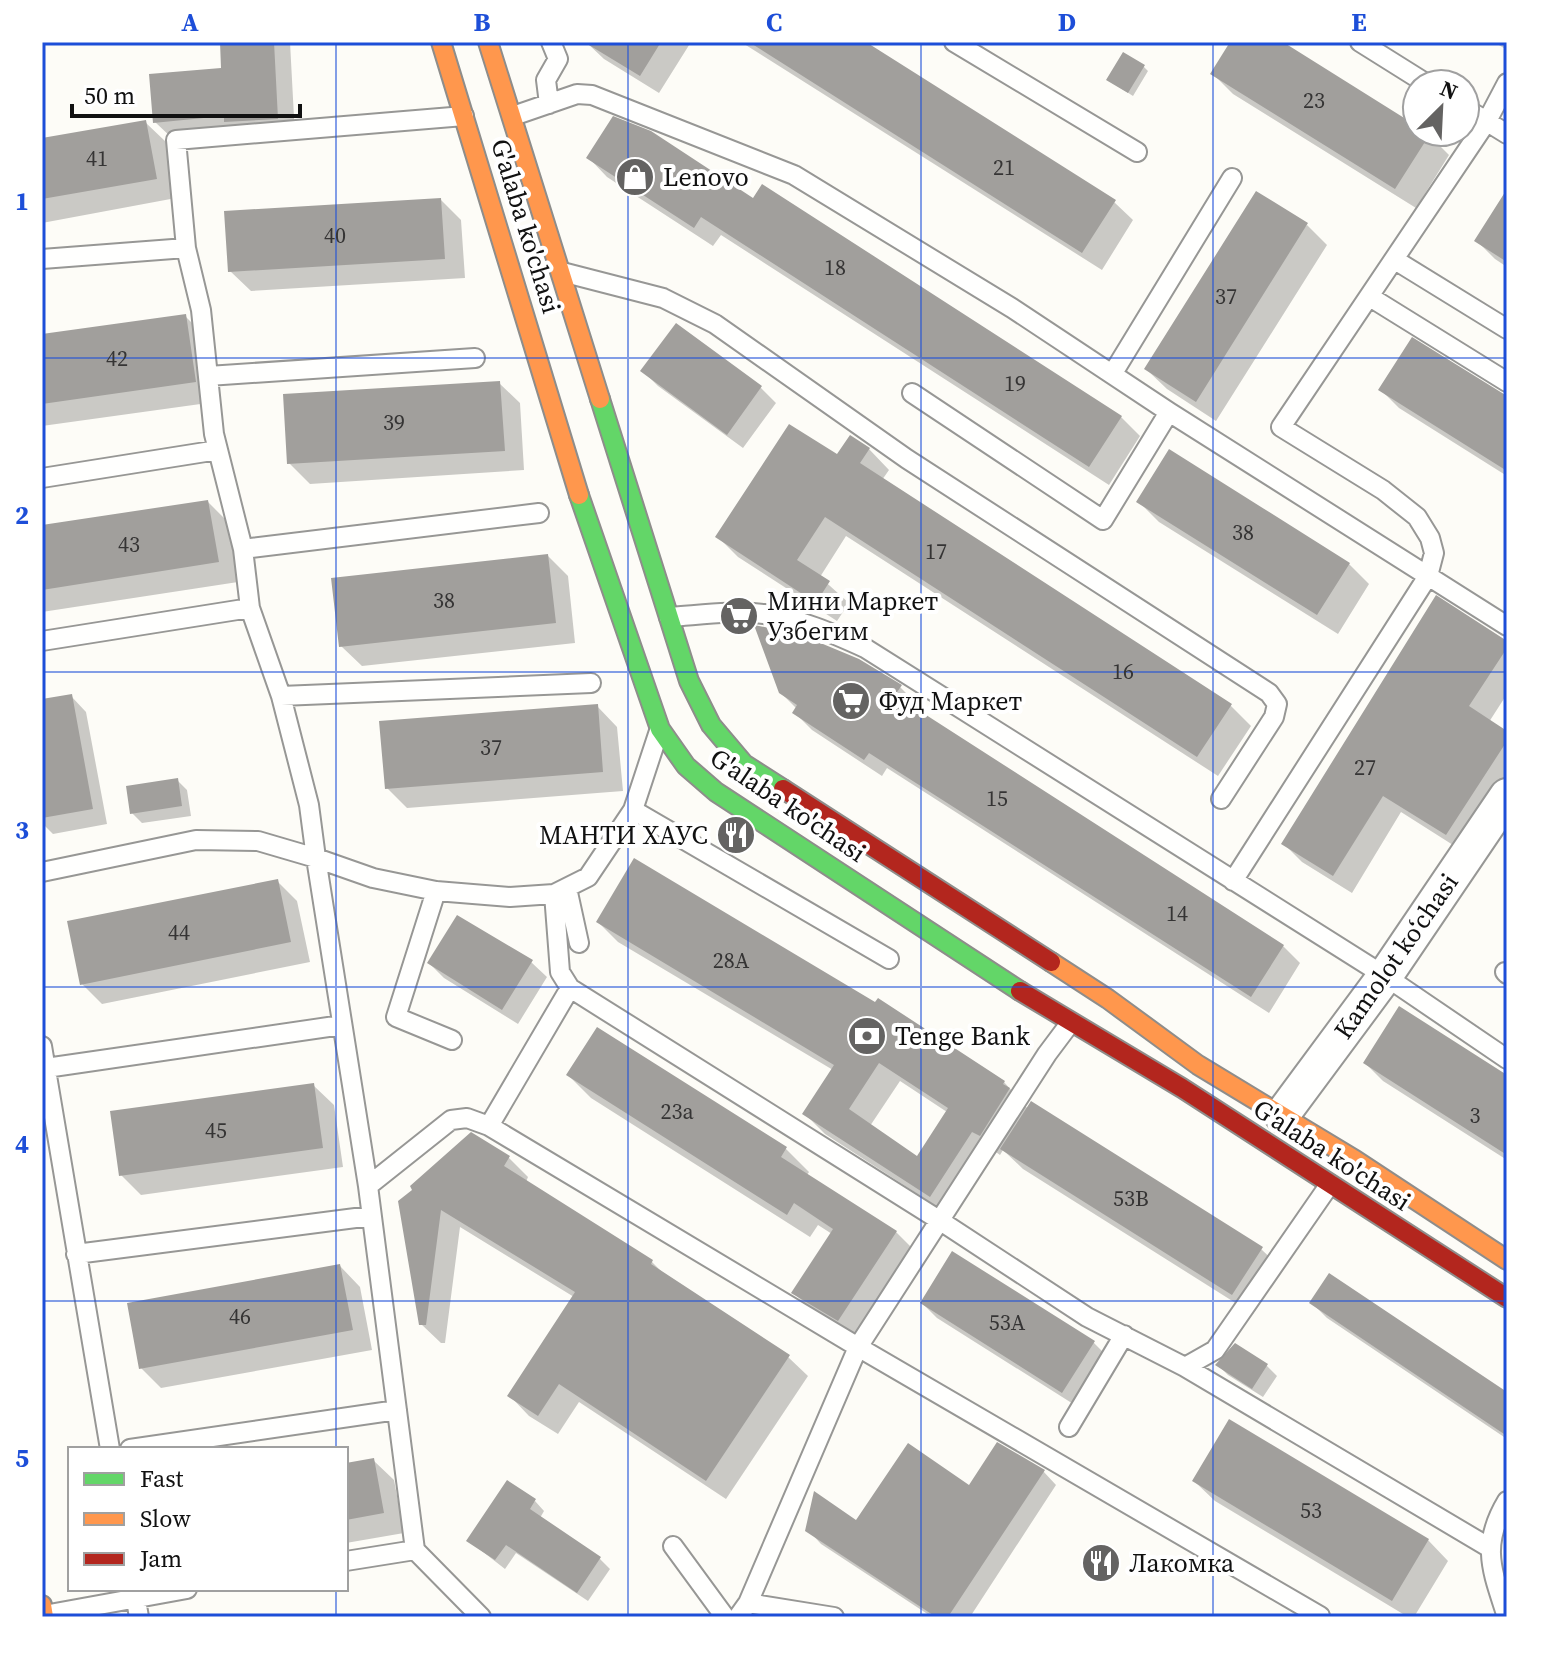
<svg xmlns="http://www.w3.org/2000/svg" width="1549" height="1659" viewBox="0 0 1549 1659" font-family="'Source Serif 4',serif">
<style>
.shadow{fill:#0003;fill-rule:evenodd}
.building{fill:#a19f9c;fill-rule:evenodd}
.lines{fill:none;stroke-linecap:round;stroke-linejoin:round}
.lane-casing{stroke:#979795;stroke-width:22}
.street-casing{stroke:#979795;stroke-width:38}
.fast-casing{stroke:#8e8d8b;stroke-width:22}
.slow-casing{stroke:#8e8d8b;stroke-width:22}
.jam-casing{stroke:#8e8d8b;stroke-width:22}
.lane{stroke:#fffffe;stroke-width:18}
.street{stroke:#fffffe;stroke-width:34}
.fast{stroke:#63d668;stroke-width:18}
.slow{stroke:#ff974d;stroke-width:18}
.jam{stroke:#b3261e;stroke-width:18}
.grid{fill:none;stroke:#1d4ed8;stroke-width:2;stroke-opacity:0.55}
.labels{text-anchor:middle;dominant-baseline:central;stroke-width:8;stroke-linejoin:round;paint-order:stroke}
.number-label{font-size:22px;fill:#353434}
.poi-label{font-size:26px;fill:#111;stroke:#fff;text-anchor:start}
.street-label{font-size:26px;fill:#111;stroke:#fff}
.neatline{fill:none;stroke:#1d4ed8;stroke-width:3}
.grid-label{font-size:26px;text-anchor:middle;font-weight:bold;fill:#1d4ed8}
</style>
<rect width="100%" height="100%" fill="#fdfcf7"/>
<!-- shadow -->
<path class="shadow" d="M222 42H290L295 136 173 139 155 122 223 69Z
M586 42H691L659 93 604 59Z
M741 42H862L1114 202 1133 220 1102 270Z
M1233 42H1279L1417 128V132L1429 135 1449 155 1416 208 1233 94 1213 74Z
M1494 42H1507V50Z
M1143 66 1148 71 1133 96 1108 80Z
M145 122 166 142 176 198 42 223V140Z
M588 157 754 201 1121 417 1140 436 1109 485 721 235 713 246 607 177Z
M1507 193V267L1495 259 1477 241Z
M441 200 461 220 465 278 251 291 230 271Z
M1307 225 1327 245 1216 421 1167 389 1146 369Z
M185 316 205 336 215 402 42 426V336Z
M676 326 761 388 776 403 743 448 658 386 643 371Z
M499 383 520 403 524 470 310 484 289 463Z
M1381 390 1507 399V476L1399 408Z
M869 449 889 470 882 480 1230 705 1251 726 1218 776 846 536 820 577 849 603 837 621 738 557 718 537 838 457Z
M208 502 228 522 238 582 42 612V527Z
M1139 502 1349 564 1369 584 1338 634 1159 522Z
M548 556 568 576 575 643 362 666 341 646Z
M1507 644V694L1489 722 1507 733V787L1464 852 1401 812 1352 893 1302 862 1284 844Z
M900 687 917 704 914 710 1283 946 1300 963 1269 1013 887 768 882 776 812 730 795 713 797 709 780 692Z
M71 696 86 712 107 824 53 834 42 823V701Z
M597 706 617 727 623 791 407 808 387 788Z
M177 780 187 790 191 816 142 823 132 813Z
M277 881 297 901 310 962 102 1004 82 984Z
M598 922 876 1005 878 1001 1004 1082 1028 1109 1261 1249 1282 1269 1253 1314 1023 1169 1003 1150 1000 1155 993 1150 950 1215 825 1134 805 1114 833 1070 618 942ZM900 1081 947 1112 917 1158 870 1126Z
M531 962 547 977 518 1024 444 978 429 963Z
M597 1030 786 1149 809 1172 807 1175 896 1232 919 1255 862 1343 817 1316 794 1293 832 1234 818 1225 810 1237 591 1098 568 1075Z
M1365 1063 1507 1077V1160L1383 1081Z
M313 1085 334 1105 343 1167 141 1195 121 1175Z
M476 1136 509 1158 528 1177 526 1182 652 1262 667 1277 788 1357 808 1376 726 1499 579 1402 558 1434 529 1416 510 1396 574 1297 460 1227 445 1343H441L421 1324 400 1202Z
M340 1266 360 1287 372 1350 161 1388 141 1368Z
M922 1303 1094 1343 1109 1358 1078 1407 937 1318Z
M1312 1303 1507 1394V1439L1327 1318Z
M1235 1345 1267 1366 1277 1376 1263 1397 1228 1375 1218 1365Z
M373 1460 394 1480 404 1533 346 1543V1465Z
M1043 1471 1056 1485 970 1617H932L821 1544 808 1530 856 1523 970 1488Z
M1194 1481 1428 1540 1448 1561 1414 1617H1408L1215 1501Z
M535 1501 544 1511 540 1518 600 1559 610 1569 588 1601 516 1553 505 1569 469 1541Z"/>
<!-- building -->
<path class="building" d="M220 42H274L278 119 224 122V116L153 123 149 74 221 68Z
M584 42H661L640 76Z
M749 42H866L1116 200 1082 253Z
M1230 42H1283L1417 126V132L1430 134 1395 189 1210 74Z
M1123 52 1145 65 1128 93 1106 80Z
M613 116 651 131 753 198 762 184 1122 416 1089 467 701 217 694 228 586 158Z
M146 120 157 179 42 199V138Z
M1507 189V262L1474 241Z
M1256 191 1308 223 1196 402 1144 369Z
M441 198 445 259 228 272 224 211Z
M186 314 196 382 42 404V334Z
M676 323 762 386 727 435 640 371Z
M1412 337 1507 396V471L1378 390Z
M500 381 505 451 287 464 283 394Z
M789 424 837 454 850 435 870 448 860 463 1232 704 1197 757 825 517 797 560 830 581 816 603 715 537Z
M1169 449 1350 563 1317 615 1136 502Z
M208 500 219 562 42 590V525Z
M548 554 556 623 339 647 331 578Z
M1436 595 1507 641V648L1469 706 1507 731V741L1446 835 1383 796 1333 876 1281 844Z
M754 625 799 634 859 659 902 685 895 695 1284 945 1251 997 869 753 864 760 792 713 797 705 779 693Z
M72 694 93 809 42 818V699Z
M598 704 603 772 385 789 379 721Z
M178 778 182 806 130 814 126 786Z
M634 858 875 1002 878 998 1005 1081 1003 1084 1010 1088 980 1136 972 1132 930 1197 802 1114 834 1065 596 922ZM879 1063 948 1108 917 1156 849 1109Z
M278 879 291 942 80 985 67 921Z
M457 915 533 960 502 1010 427 963Z
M1399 1006 1507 1075V1155L1363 1063Z
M597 1027 787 1147 781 1157 897 1231 838 1321 791 1293 833 1229 794 1203 787 1215 566 1075Z
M314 1083 323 1148 119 1176 110 1111Z
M1031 1101 1263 1247 1232 1295 1000 1149Z
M471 1132 510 1156 504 1166 653 1260 651 1264 790 1355 706 1481 559 1384 538 1416 507 1396 575 1292 441 1210 426 1325H419L398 1201 412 1190 410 1186Z
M952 1251 1095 1341 1062 1393 920 1303Z
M340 1264 353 1330 139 1369 127 1303Z
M1329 1273 1507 1392V1436L1309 1303Z
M1235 1343 1268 1364 1252 1389 1215 1365Z
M1229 1419 1429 1539 1392 1601 1192 1481Z
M997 1442 1045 1470 948 1617H936L805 1531 814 1491 856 1520 908 1443 969 1485Z
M374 1458 384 1513 346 1520V1463Z
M507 1480 536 1499 530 1509 601 1557 577 1593 506 1545 495 1560 466 1541Z"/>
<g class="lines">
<defs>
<path id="lane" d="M954 42 1137 152
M1360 42 1427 84
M549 104 546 80 558 59 551 42
M1465 108 1507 134
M513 116 577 94 592 95 794 175 1012 308 1169 412 1507 626
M42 259 186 248 176 140 464 116
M1395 260 1507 329
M562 272 663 298 715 324 907 459 1269 693 1277 704 1274 717 1221 799
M1370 297 1507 382
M1113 373 1232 178
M208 376 475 358
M912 393 1103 520 1169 412
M42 478 218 450
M243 549 539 513
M669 617C700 615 732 610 764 614 800 619 832 633 865 648L1385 976 1507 1059
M42 641 250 608
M281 696 591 683
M633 810 889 959
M42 872 196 840 258 841 316 858 309 805 281 696 250 608 243 549 214 434 201 310 186 248
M1233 881 1428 576 1434 553 1430 538 1417 517 1383 490 1281 427 1487 121 1507 83
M567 888 579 943
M436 891 396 1017 452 1040
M554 894 560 972 570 988 939 1220 1087 1317 1185 1367 1215 1350 1330 1184
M1505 972 1507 974
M42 1046 110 1449
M46 1068 342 1025
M489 1126 570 988
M368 1186 451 1120 467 1118 489 1126 858 1347 1320 1616
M76 1254 371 1216
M1185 1367 1490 1548
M1069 1427 1124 1335
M130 1449 397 1410
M1507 1501C1480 1546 1492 1570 1507 1617
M673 1546 725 1617
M346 1561 415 1550
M134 1589 139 1617
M748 1603 834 1617
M44 1615 187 1589
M481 1617 415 1550 368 1186 316 858 373 878 436 891 510 897 554 894 588 877 633 810 659 731
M738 1617 748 1603 858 1347 1047 1054 1071 1022"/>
<path id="street" d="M1282 1115 1385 976 1507 796"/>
<path id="fast" d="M600 399 689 681 711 725 744 764 783 789
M579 495 660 729 686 766 716 792 1020 991"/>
<path id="slow" d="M441 42 579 495
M488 42 600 399
M1051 962 1108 999 1198 1065 1355 1160 1507 1260
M42 1605 44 1617"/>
<path id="jam" d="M783 789 1051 962
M1020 991 1182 1088 1507 1298"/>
</defs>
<!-- lane casing -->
<use href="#lane" class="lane-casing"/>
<!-- street casing -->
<use href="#street" class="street-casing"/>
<!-- fast casing -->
<use href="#fast" class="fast-casing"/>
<!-- slow casing -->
<use href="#slow" class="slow-casing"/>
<!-- jam casing -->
<use href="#jam" class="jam-casing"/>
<!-- lane -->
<use href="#lane" class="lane"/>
<!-- street -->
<use href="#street" class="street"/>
<!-- fast -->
<use href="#fast" class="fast"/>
<!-- slow -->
<use href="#slow" class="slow"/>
<!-- jam -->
<use href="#jam" class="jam"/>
</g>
<!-- grid -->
<path class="grid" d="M336 42V1449M628 42V1617M921 42V1617M1213 42V1617M42 358H1507M42 672H1507M42 987H1507M42 1301H1507M336 1589V1617"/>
<!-- icons -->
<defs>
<symbol id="shop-disc" viewBox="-11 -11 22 22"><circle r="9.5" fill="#646362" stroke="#fff"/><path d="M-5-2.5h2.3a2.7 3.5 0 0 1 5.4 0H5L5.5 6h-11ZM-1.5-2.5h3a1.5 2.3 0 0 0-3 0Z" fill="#fff"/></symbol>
<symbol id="supermarket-disc" viewBox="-11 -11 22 22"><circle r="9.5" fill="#646362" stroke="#fff"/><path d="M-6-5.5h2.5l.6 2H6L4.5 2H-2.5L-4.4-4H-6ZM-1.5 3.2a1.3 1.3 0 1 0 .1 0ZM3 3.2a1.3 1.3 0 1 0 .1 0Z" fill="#fff"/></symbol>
<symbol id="restaurant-disc" viewBox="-11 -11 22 22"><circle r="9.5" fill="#646362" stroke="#fff"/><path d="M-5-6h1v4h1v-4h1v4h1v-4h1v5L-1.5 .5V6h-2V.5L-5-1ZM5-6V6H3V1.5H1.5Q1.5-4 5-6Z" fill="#fff"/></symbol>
<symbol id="bank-disc" viewBox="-11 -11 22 22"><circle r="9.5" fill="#646362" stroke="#fff"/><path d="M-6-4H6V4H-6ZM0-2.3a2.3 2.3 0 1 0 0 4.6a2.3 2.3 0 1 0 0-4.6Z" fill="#fff"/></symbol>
</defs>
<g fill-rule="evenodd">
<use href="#shop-disc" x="613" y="155" width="44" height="44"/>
<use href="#supermarket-disc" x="717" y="594" width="44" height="44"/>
<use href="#supermarket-disc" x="829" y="679" width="44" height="44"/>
<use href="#restaurant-disc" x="714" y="813" width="44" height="44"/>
<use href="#bank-disc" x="845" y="1014" width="44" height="44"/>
<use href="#restaurant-disc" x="1079" y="1541" width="44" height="44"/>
</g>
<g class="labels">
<!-- number labels -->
<g class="number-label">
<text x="1314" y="100">23</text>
<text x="97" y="158">41</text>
<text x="1004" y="167">21</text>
<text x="335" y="235">40</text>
<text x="835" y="267">18</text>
<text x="1226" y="296">37</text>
<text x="117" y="358">42</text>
<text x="1015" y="383">19</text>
<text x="394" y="422">39</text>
<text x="1243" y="532">38</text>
<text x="129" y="544">43</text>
<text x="936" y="551">17</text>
<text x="444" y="600">38</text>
<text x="1123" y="671">16</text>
<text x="491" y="747">37</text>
<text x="1365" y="767">27</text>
<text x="997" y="798">15</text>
<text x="1177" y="913">14</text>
<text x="179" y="932">44</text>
<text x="731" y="960">28A</text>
<text x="677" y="1111">23а</text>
<text x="1475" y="1115">3</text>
<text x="216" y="1130">45</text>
<text x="1131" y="1198">53B</text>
<text x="240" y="1316">46</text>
<text x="1007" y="1322">53A</text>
<text x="1311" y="1510">53</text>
</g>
<!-- poi labels -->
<g class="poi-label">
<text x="663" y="177">Lenovo</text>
<text x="767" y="601">Мини Маркет<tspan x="767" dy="30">Узбегим</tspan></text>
<text x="879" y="701">Фуд Маркет</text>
<text x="708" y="835" text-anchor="end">МАНТИ ХАУС</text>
<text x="895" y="1036">Tenge Bank</text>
<text x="1129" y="1563">Лакомка</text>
</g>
<!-- street labels -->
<g class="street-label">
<text transform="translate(526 226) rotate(73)">G'alaba ko'chasi</text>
<text transform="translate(788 805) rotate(34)">G'alaba ko'chasi</text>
<text transform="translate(1396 956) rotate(-55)">Kamolot koʻchasi</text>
<text transform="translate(1332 1155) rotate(33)">G'alaba ko'chasi</text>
</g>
</g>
<!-- border -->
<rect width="1549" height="1659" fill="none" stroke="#ffffff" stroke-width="88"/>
<!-- legend -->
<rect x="68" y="1447" width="280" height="144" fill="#ffffff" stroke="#a0a0a0" stroke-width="2"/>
<rect x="84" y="1473" width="40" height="12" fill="#63d668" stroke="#a0a0a0" stroke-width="2"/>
<text x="140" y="1487" font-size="24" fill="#111111">Fast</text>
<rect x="84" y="1513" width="40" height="12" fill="#ff974d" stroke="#a0a0a0" stroke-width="2"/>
<text x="140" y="1527" font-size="24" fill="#111111">Slow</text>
<rect x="84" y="1553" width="40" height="12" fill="#b3261e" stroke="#a0a0a0" stroke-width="2"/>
<text x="140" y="1567" font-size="24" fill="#111111">Jam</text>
<!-- north arrow -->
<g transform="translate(1441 108) rotate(24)"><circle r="38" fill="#ffffff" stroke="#a0a0a0" stroke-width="2"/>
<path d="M0-6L14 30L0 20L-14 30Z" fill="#646362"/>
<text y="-12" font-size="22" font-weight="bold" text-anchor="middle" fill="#111111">N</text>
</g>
<!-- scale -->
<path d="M72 104v12h228v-12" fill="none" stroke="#111111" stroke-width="4"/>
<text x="84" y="104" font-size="24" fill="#111111" stroke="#ffffff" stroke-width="6" paint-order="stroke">50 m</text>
<rect x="44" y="44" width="1461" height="1571" class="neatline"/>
<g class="grid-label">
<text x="190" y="31">A</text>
<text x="482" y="31">B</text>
<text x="774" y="31">C</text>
<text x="1067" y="31">D</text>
<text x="1359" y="31">E</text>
<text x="22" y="210">1</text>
<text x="22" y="524">2</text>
<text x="22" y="839">3</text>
<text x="22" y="1153">4</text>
<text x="22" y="1467">5</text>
</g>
</svg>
